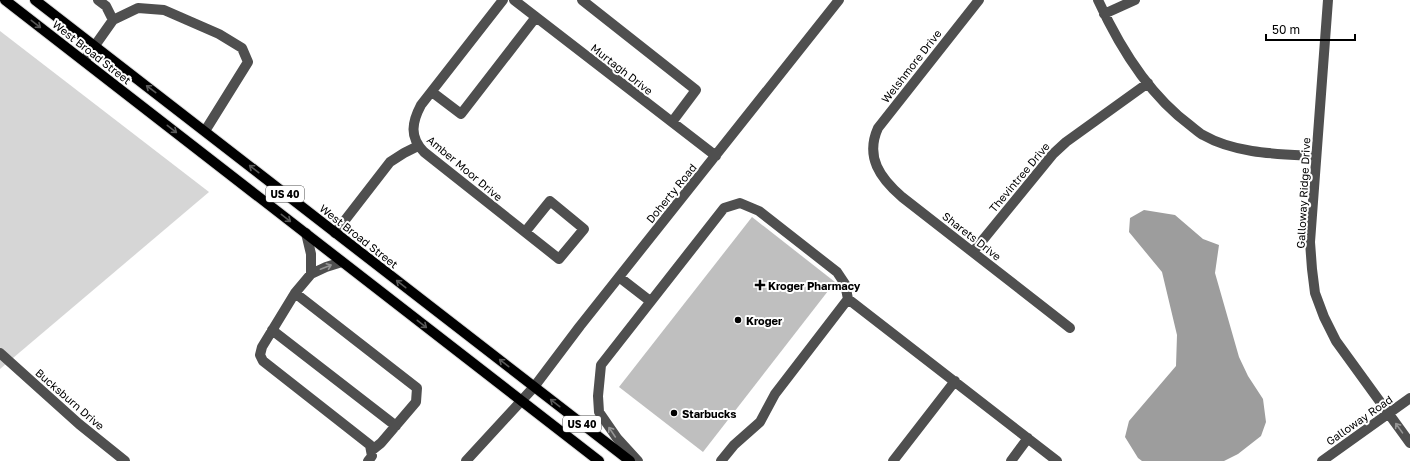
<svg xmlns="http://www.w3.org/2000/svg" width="1410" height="461" viewBox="0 0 1410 461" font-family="'Golos Text',sans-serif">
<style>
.green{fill:#d6d6d6}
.water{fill:#9d9d9d}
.building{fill:#bfbfbf}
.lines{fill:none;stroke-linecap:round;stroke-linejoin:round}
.major-casing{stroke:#dbdbdb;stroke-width:12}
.minor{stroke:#4f4f4f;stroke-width:10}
.major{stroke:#000;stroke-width:10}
.oneway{stroke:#595959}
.oneway2{stroke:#959595}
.poi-dot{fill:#000;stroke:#fff;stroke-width:1.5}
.labels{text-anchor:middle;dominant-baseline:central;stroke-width:4;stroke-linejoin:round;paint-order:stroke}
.shield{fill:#fff;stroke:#4c4c4c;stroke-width:1}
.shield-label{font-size:10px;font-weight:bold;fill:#000}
.street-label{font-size:11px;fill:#000;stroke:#fff}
.poi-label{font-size:11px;font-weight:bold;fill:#000;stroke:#fff;text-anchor:start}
</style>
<rect width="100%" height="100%" fill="#fff"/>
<!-- green -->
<path class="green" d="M0 31 209 192 0 369Z"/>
<!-- water -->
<path class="water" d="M1144 210 1175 215 1203 239 1219 245 1215 273 1239 357 1248 376 1263 399 1266 422 1261 436 1238 454 1224 461H1142L1138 458 1125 437 1129 421 1176 366 1177 335 1162 272 1129 232 1130 218Z"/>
<!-- building -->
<path class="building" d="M752 217 835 282 703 452 619 387Z"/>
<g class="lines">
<defs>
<path id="major" d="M5 0 599 461
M35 0 630 461"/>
</defs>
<!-- major casing -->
<use href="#major" class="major-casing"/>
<!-- minor -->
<path class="minor" d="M503 0 421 105C412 122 409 137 424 152L559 259 584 229 550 201 525 232
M514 0 716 156
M582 0 696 90 672 122
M979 0 878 128C865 157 880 178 902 197L1070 328
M1098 0C1119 46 1150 96 1191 126 1195 129 1199 133 1203 135 1236 154 1279 154 1316 156
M1328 0 1310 242 1312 269 1315 293 1324 317 1336 341 1410 443
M1104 14 1135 0
M113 20 138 8 164 10 219 34 242 48 248 62 205 131
M84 61 113 20 106 6 98 0
M432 92 461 114 536 17
M306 233 311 254V274
M335 233 390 162 404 153 418 146
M973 252 1053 154 1066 142 1148 83
M342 262 326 267 311 274 295 293 262 347 260 355 263 361 370 445 372 456 368 461
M619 277 650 301
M295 293 417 388 416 402 381 443 371 451
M272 330 396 426
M0 353 79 424 125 461
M466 461 534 387 580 326 839 0
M638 461 617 438 599 412 598 396 601 365 724 208 740 203 759 211 837 272 845 284 848 299
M721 461 734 445 760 422 775 394 848 299 1057 461
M893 461 955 381
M1011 461 1028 438
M1322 461 1410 398"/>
<!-- major -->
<use href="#major" class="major"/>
</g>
<!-- one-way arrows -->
<defs><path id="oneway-shaft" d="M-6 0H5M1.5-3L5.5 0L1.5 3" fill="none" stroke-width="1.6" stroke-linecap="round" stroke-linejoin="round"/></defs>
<g class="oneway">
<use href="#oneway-shaft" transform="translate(36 24) rotate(38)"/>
<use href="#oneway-shaft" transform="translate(151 89) rotate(-143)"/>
<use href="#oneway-shaft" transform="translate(172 129) rotate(38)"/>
<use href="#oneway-shaft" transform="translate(254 169) rotate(-142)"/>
<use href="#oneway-shaft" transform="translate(286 218) rotate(38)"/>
<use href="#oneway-shaft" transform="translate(401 284) rotate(-142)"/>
<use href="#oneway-shaft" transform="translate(422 324) rotate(38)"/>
<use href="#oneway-shaft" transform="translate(504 363) rotate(-142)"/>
<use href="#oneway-shaft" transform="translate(555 403) rotate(-142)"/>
</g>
<g class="oneway2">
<use href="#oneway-shaft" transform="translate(326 267) rotate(-21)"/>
<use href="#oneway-shaft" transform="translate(1399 428) rotate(-126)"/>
<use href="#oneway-shaft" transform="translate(612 432) rotate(-124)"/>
</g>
<!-- markers -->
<g class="poi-dot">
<path d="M758 279h4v4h4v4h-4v4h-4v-4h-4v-4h4z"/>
<circle cx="738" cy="320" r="4"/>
<circle cx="674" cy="413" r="4"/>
</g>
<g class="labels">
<!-- shield labels -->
<g class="shield">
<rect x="266" y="186" width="38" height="16" rx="3"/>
<rect x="563" y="416" width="38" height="16" rx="3"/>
</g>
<g class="shield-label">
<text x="285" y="194">US 40</text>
<text x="582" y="424">US 40</text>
</g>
<!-- street labels -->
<g class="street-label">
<text transform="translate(92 52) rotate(38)">West Broad Street</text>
<text transform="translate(911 66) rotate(-52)">Welshmore Drive</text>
<text transform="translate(622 69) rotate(38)">Murtagh Drive</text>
<text transform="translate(465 168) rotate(40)">Amber Moor Drive</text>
<text transform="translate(1019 177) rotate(-50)">Thevintree Drive</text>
<text transform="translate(671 193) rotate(-51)">Doherty Road</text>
<text transform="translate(1303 193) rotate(-87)">Galloway Ridge Drive</text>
<text transform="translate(359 236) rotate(38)">West Broad Street</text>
<text transform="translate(972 236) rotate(38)">Sharets Drive</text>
<text transform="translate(70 399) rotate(41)">Bucksburn Drive</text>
<text transform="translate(1359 420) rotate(-35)">Galloway Road</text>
</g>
<!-- poi labels -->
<g class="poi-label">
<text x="768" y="285">Kroger Pharmacy</text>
<text x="746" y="320">Kroger</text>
<text x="682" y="413">Starbucks</text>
</g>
</g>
<!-- scale -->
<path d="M1266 34v6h89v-6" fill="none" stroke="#000000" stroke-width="2"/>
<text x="1272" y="34" font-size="12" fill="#000000" stroke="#ffffff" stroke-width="3" paint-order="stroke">50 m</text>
</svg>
